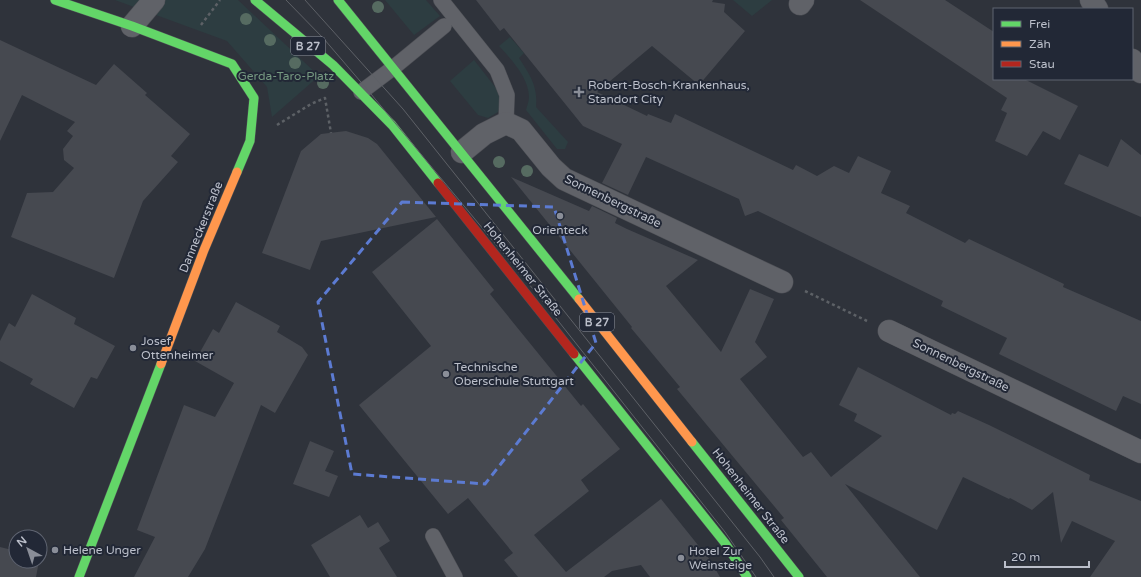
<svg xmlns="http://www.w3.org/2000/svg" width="1141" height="577" viewBox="0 0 1141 577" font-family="'Varela Round',sans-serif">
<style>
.green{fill:#2d3d41}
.building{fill:#464950}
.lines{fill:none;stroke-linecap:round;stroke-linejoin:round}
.lane-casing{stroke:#4d4f55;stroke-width:16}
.street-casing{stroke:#4d4f55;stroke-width:23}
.fast-casing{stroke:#4d4f55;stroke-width:10}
.slow-casing{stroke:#4d4f55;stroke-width:10}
.jam-casing{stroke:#4d4f55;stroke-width:10}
.path{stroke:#5d6166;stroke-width:2.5;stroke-dasharray:3 3;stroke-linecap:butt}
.lane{stroke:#606268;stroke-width:15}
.street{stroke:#606268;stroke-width:22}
.fast{stroke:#63d668;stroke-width:9}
.slow{stroke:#ff974d;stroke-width:9}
.jam{stroke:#b3261e;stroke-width:9}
.tram{stroke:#5e6167;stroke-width:1}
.tree{fill:#566b61}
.marked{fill:none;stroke:#5c7bd2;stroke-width:3;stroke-dasharray:8 5;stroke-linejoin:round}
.poi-dot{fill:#8a8e98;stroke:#222836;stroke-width:1.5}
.labels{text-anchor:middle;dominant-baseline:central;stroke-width:4;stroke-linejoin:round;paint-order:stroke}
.shield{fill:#222836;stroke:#8d929e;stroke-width:1}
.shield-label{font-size:11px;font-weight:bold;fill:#bbbfca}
.park-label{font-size:12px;fill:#759880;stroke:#222836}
.poi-label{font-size:12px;fill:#bbbfca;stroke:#222836;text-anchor:start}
.street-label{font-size:12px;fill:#bbbfca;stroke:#222836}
</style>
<rect width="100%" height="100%" fill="#2f333b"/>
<!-- green -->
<path class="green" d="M106 0H238L319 76 272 117 267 87 227 41 115 0Z
M385 0H426L440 16 414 35Z
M733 0H772L752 16Z
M510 37 524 53 519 58C530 75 538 86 536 107L568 142 565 149H557L526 110C527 106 529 101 529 97 529 78 511 59 499 46Z
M474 60 499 92 502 102 498 112 488 118 478 115 450 81Z"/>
<!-- building -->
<path class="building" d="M476 0H713L712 2 725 4 724 12 745 31 699 85 652 46 597 92 647 116 648 114 671 123 675 114 793 170 796 165 817 176 834 166 849 173 858 156 891 171 881 193 910 206 906 213 965 243 969 239 1064 284 1063 287 1141 321V404L1123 396 1116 411 999 354 1007 338 941 306 943 301 758 211 745 216 739 199 646 157 628 195 602 183 622 144 583 126 504 28 500 31Z
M860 0H945L994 32V79H1024L1078 106 1060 140 1043 131 1027 156 995 141 1007 113 1001 110 1007 98Z
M0 40 96 85 114 64 147 93 145 95 190 134 171 156 178 162 143 201 114 278 11 237 27 193 53 192 74 168 64 160 63 149 73 136 67 131 75 122 22 95 0 141Z
M346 131 368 138 377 144 436 217 321 241 310 270 262 253 301 151 321 134Z
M1121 139 1141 155V217L1064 184 1079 154 1108 167Z
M511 177 589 211 592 206 617 218 615 223 627 229 698 260 666 286 721 352 750 289 774 299 755 342 767 357 740 379 803 457 811 452 831 477 882 436 854 421 857 414 839 405 858 367 951 415 952 413 955 414 958 411 989 425 1090 475 1089 480 1141 501V577H1090L1115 541 1072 521 1061 543 1053 492 1032 510 1010 498 1009 499 963 477 937 530 845 484 920 577H827L781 520 784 518 677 389 680 387 631 328 632 327Z
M437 219 494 290 490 294 581 406 583 404 620 449 581 480 589 491 534 535 566 572 661 499 710 560 720 577H650L641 565 612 571 604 577H518L504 560 513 553 468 498 448 514 359 405 431 346 372 272Z
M32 294 76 318 74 324 115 346 97 379 91 377 74 408 30 384 33 379 0 361V341L9 323 15 327Z
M236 302 280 326 277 332 302 347 308 355 275 413 261 405 205 549 188 577H134L155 537 137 530 184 405 215 417 234 383 195 361 213 329 219 333Z
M310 441 334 451 325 471 338 476 329 497 293 484Z
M360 515 368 528 378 522 390 541 379 548 397 577H330L311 545Z
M0 547 16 551V561H39L36 577H0Z"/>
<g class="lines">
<defs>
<path id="lane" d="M441 0 497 70 507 95 506 123
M361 92 393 68 444 26
M433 536 455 577"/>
<path id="street" d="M1091 0 1097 9
M800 4 803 0
M132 26 154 0
M1132 60 1141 72
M462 152 484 134 506 123 521 130 551 167 564 179 782 282
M889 331 1141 452"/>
<path id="fast" d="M55 0 132 26 232 64 254 98 250 141 237 172
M255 0 333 65 392 125 438 183
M338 0 579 299
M574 354 725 543 747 577
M692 442 799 577
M79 577 161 364"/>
<path id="slow" d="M579 299 692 442
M161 364 204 250 237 172"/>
<path id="jam" d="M438 183 574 354"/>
</defs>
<!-- lane casing -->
<use href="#lane" class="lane-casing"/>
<!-- street casing -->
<use href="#street" class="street-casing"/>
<!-- fast casing -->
<use href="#fast" class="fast-casing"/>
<!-- slow casing -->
<use href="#slow" class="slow-casing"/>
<!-- jam casing -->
<use href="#jam" class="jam-casing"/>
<!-- path -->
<path class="path" d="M201 25 220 0
M277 125 311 104 325 98 331 133
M805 291 867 321"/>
<!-- lane -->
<use href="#lane" class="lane"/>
<!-- street -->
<use href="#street" class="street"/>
<!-- fast -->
<use href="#fast" class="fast"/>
<!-- slow -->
<use href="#slow" class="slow"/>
<!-- jam -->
<use href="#jam" class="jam"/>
<!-- tram -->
<path class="tram" d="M286 0 324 39 366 88 533 289 725 532 756 577
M305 0 403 109 760 557 774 577"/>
</g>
<!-- trees -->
<g class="tree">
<circle cx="378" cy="7" r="6"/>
<circle cx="246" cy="19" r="6"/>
<circle cx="270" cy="40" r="6"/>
<circle cx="295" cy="63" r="6"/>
<circle cx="323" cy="83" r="6"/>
<circle cx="499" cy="162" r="6"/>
<circle cx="527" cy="171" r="6"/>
</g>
<!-- marked area -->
<path class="marked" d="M402 202 554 207 596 343 485 484 352 474 318 302Z"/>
<!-- markers -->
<g class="poi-dot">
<path d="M577 86h4v4h4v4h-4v4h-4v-4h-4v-4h4z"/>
<circle cx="560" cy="216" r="4"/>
<circle cx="133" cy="348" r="4"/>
<circle cx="446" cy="374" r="4"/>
<circle cx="55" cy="550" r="4"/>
<circle cx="681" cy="558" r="4"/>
</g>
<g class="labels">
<!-- shield labels -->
<g class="shield">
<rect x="291" y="37" width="34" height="18" rx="3"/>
<rect x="580" y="313" width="34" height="18" rx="3"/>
</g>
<g class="shield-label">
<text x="308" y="46">B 27</text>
<text x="597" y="322">B 27</text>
</g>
<!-- park labels -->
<g class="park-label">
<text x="286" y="76">Gerda-Taro-Platz</text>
</g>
<!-- poi labels -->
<g class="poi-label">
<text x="588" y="85">Robert-Bosch-Krankenhaus,<tspan x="588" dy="14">Standort City</tspan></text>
<text x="560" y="230" text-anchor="middle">Orienteck</text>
<text x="141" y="341">Josef<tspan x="141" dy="14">Ottenheimer</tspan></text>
<text x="454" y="367">Technische<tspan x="454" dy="14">Oberschule Stuttgart</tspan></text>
<text x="63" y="550">Helene Unger</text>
<text x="689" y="551">Hotel Zur<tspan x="689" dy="14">Weinsteige</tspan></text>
</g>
<!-- street labels -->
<g class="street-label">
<text transform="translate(613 201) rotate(26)">Sonnenbergstraße</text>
<text transform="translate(201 227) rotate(-68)">Danneckerstraße</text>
<text transform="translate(523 269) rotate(51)">Hohenheimer Straße</text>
<text transform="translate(961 365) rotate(26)">Sonnenbergstraße</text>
<text transform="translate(751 496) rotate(52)">Hohenheimer Straße</text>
</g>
</g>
<!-- legend -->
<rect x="993" y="8" width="140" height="72" fill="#222836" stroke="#5f6471"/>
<rect x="1001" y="21" width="20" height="6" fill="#63d668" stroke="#5f6471"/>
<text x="1029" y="28" font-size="12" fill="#bbbfca">Frei</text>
<rect x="1001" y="41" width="20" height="6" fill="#ff974d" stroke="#5f6471"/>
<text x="1029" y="48" font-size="12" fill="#bbbfca">Zäh</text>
<rect x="1001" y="61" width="20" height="6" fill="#b3261e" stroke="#5f6471"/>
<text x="1029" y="68" font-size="12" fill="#bbbfca">Stau</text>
<!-- north arrow -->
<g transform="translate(28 549) rotate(320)"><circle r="19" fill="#222836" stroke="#5f6471"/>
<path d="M0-3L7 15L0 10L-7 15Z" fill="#8a8e98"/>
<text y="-6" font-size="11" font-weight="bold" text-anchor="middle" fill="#bbbfca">N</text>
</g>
<!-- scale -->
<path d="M1005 561v6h84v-6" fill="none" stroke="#bbbfca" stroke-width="2"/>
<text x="1011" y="561" font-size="12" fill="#bbbfca" stroke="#222836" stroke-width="3" paint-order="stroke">20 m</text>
</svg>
